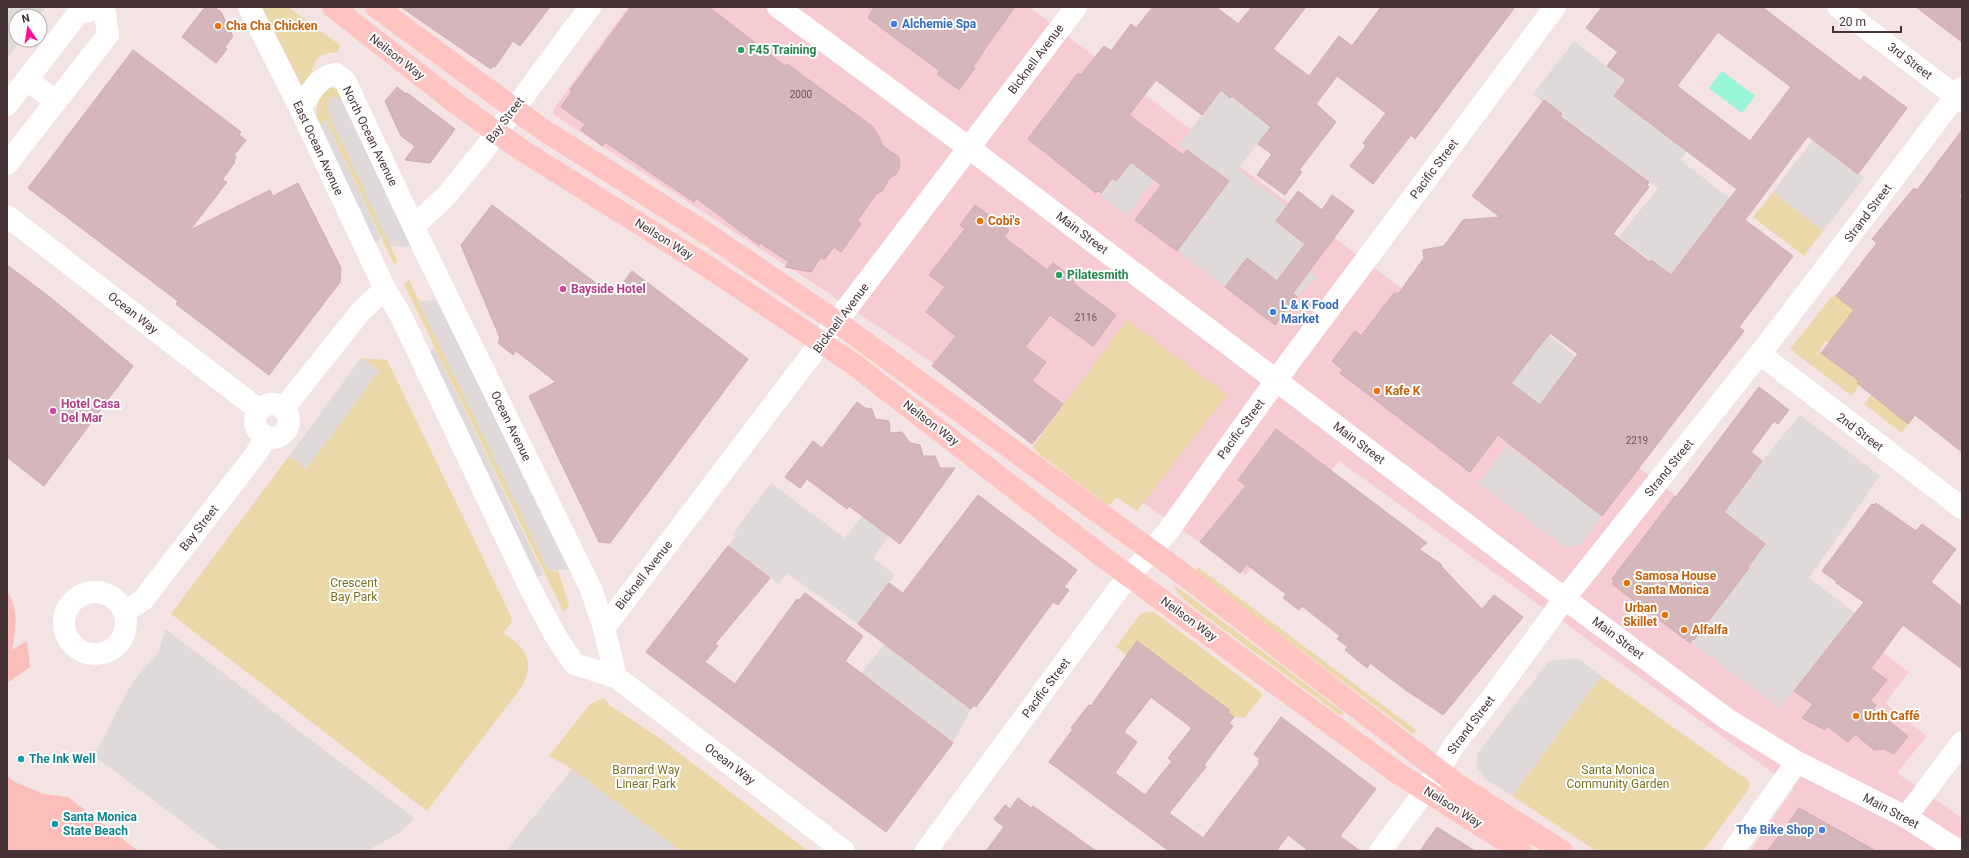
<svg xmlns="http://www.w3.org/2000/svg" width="1969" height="858" viewBox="0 0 1969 858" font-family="Roboto,sans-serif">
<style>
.commercial{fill:#f7cbd2}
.green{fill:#ebd8a8}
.sand{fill:#fbbeba}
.parking{fill:#e0d9da}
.water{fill:#99f5d8}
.building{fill:#d5b7bb;stroke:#d0aaae;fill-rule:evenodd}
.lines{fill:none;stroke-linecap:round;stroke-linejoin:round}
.minor{stroke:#fff;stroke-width:22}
.tertiary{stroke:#fff;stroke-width:22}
.secondary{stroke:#ffc3c1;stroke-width:22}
.shop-dot{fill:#3f7fe0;stroke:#fff;stroke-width:1.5}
.food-dot{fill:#e8710a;stroke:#fff;stroke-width:1.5}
.leisure-dot{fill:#2e9e5b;stroke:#fff;stroke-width:1.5}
.hotel-dot{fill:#d1479c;stroke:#fff;stroke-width:1.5}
.culture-dot{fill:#0f9aa8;stroke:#fff;stroke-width:1.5}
.labels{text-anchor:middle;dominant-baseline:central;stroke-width:4;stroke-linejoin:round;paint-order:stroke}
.number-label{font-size:10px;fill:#695456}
.shop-label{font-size:12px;font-weight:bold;fill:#366cbe;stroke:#fff;text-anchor:start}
.food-label{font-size:12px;font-weight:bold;fill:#c56008;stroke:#fff;text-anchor:start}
.leisure-label{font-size:12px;font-weight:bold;fill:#27864d;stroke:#fff;text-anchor:start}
.street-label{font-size:12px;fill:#453335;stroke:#fff}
.hotel-label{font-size:12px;font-weight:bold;fill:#b23c85;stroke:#fff;text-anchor:start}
.park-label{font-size:12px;fill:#7a7122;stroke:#fff}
.culture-label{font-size:12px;font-weight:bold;fill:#0d838f;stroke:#fff;text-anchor:start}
</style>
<rect width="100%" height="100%" fill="#f3e3e3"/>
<!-- commercial -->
<path class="commercial" d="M628 7H1029L1909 672 1885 703 1927 736 1897 773 1962 818V851H1750L1794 788 1339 461 1246 575 1158 513 813 283 554 115 553 110Z"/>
<!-- green -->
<path class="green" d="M262 7H288L340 45 338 53C307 50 318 73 302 86Z
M330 88C338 87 339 91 342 99L328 112 397 260 395 266 326 120 318 125C315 110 316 97 330 88Z
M1773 192 1823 231 1804 256 1753 217Z
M409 280 548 570 558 571 569 605 564 613 404 284Z
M1834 294 1854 310 1829 343 1826 341 1819 351 1859 381 1857 384 1859 385 1852 396 1790 349Z
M1127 320 1227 395 1137 511 1116 497 1109 506 1039 454 1033 446Z
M361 358 387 360 511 616 512 622 503 633C525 647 535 660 523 685L427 811 171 614 289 456 306 469 379 371Z
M1871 395 1908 424 1902 433 1864 404Z
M1198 567 1416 730 1413 734 1195 571Z
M1173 584 1343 712 1342 715H1340L1189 604 1178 593Z
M1146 612H1154L1263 694 1245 718 1234 717 1228 713 1229 710 1167 663 1152 656 1154 653 1137 641 1127 655 1116 647 1140 614Z
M1601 676 1749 781 1750 787 1703 851H1596L1512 796Z
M604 698 609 705 658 737 808 851H681L572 769 549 756 590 704Z"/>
<!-- sand -->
<path class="sand" d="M7 591C19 610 16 629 12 650L27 641 30 667 7 683Z
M7 776 17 783 44 794 68 797 138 851H7Z"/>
<!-- parking -->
<path class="parking" d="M7 7H45L39 16H16V40H21L9 56 7 55Z
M1574 41 1625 81 1614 96 1687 151 1680 160 1730 198 1672 276 1619 237 1658 188 1533 94Z
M1221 90 1230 98 1232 96 1272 126 1238 169 1287 206 1276 222 1305 244 1293 259 1317 277 1297 297 1247 258 1225 287 1177 251 1229 181 1179 145Z
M329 97 342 99 416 247 390 246 328 112Z
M326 120 381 238 373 245 318 125Z
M1813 140 1864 178 1823 231 1773 192Z
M1131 162 1154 179 1127 216 1100 195 1107 185 1109 176 1116 181Z
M443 300 572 570H548L418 301Z
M1548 334 1576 357 1540 405 1494 370Z
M435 348 543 574 536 578 429 351Z
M361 358 379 371 306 469 289 456Z
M1800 415 1880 476 1809 578 1855 613 1780 708 1692 643 1749 568 1748 567 1765 544 1724 513 1762 461Z
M1507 445 1602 516 1582 543 1577 547H1572L1562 545 1478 483Z
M771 483 845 538 881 492 907 512 873 558 895 575 858 624 787 573 778 584 728 546 736 536 733 534Z
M165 629 414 818 401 832 367 851H221L94 756 131 684 159 651Z
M885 644 971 709 953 743 861 673Z
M1578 658 1601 676 1512 796 1484 778 1483 773 1477 769V754L1549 661Z
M572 769 681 851H506Z"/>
<!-- water -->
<path class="water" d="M1722 71 1755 96 1742 113 1709 88Z"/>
<!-- building -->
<path class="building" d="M205 7H214L221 12 233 36 225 47 227 49 216 63 182 37Z
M401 7H550L520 46 513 41 495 67 493 66 491 69Z
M631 7H709L785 66 787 64 872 126 877 133 883 146 899 157 900 165 897 173 889 179 882 191 877 193 857 221 861 224 841 252 834 247 824 260 821 257 811 272 785 267 789 262 760 243 759 245 696 198 694 202 605 142 602 146 581 130 585 124 561 107 572 91 570 90Z
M874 7H1015L989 43 973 67 975 68 959 90 937 74 940 71 868 18Z
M1153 7H1216L1238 24 1252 7H1306L1273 49 1309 76 1339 36 1352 46 1381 7H1515L1415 139 1411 135 1373 184 1350 166 1366 146 1363 143 1386 113 1337 76 1316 104 1336 122 1299 170 1302 172 1285 195 1257 175 1272 154 1258 144 1271 127 1232 96 1230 98 1221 90 1202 115 1156 80 1129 115 1183 155 1187 150 1229 181 1177 251 1135 220 1161 185 1131 162 1116 181 1112 178 1101 193 1098 191 1096 193 1028 139 1078 73 1081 75 1104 46 1111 51 1131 24 1136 28Z
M1602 7H1762L1860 81 1864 76 1907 108 1858 174 1808 136 1745 220 1793 256 1739 327 1744 331 1602 516 1498 435 1470 472 1340 373 1343 370 1332 361 1355 331 1361 336 1394 293H1399L1424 258 1423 250 1444 246 1463 220 1500 217 1472 196 1544 100 1562 114 1560 116 1649 182 1647 185 1649 187 1613 234 1650 262 1651 260 1671 275 1737 189 1614 96 1626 80 1607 66 1618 52 1586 28ZM1718 32 1791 87 1750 141 1677 86ZM1550 333 1578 354 1540 405 1511 383Z
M1916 7H1962V42Z
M133 50 241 132 239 135 246 140 234 155 236 157 234 161 235 162 222 180 227 182 190 230 270 190 273 196 298 183 341 268 340 282 269 375 176 304 178 301 28 188Z
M397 87 406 94 407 93 455 129 430 163 405 160 415 146 401 136 385 101Z
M1962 130V191L1959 196 1962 198V452L1915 415 1908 424 1857 383 1859 381 1821 353 1854 310 1836 296 1877 243 1872 239 1914 188 1917 190Z
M1298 191 1322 210 1332 195 1354 211 1293 293 1297 297 1275 325 1225 287 1247 258 1277 281 1305 244 1276 221Z
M492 205 613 296 632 271 748 359 610 543 599 542 529 396 556 382 516 351 513 355 498 343 500 338 461 245Z
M975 205 1009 230 1004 237 1047 270 1053 263 1075 280 1073 283 1116 315 1093 346 1050 315 1025 347 1046 362 1032 381 1063 404 1032 444 932 366 956 336 926 312 945 287 929 275 965 229 960 225Z
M7 265 51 298 133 366 44 486 7 457Z
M1759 387 1789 410 1778 424 1774 421 1751 452 1762 461 1724 512 1765 544 1748 567 1749 568 1694 640 1693 639 1690 643 1612 584 1614 581 1612 579 1675 496 1676 497Z
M857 402 865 408 872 409 875 419 889 421 890 433 902 432 910 443 920 445 923 456H935L940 468H955L900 544 849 506 847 509 807 479 800 488 785 477 813 441 822 448Z
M1276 429 1427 543 1419 549 1442 565 1441 566 1482 609 1494 595 1523 617 1444 714H1442L1407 691 1370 663 1367 668 1345 650 1348 647 1337 639 1340 636 1302 606 1299 610 1283 598 1286 594 1246 564 1240 573 1200 542 1246 486 1238 480Z
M978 495 1077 570 1064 587 1069 590 1058 605 1053 602 976 707 974 705 971 709 858 624 889 583 903 593Z
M1876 503 1916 531 1922 524 1956 549 1931 582 1962 607V669L1903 625 1871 668 1887 680 1870 701 1876 705 1873 709 1908 736 1894 754 1884 749 1874 750 1855 734 1848 742 1828 727 1825 730 1802 718 1813 704 1794 691 1864 602 1836 583V581L1822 571 1872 504 1874 505Z
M728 546 770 578 715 644 718 646 705 662 735 684 797 599 799 600 805 593 863 636 845 661 953 743 886 832 646 652Z
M1137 641 1229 710 1228 713 1234 717 1229 723 1233 726 1204 765 1206 767 1169 813 1203 838 1260 763 1258 762 1260 759 1254 754 1281 717 1376 789 1340 836 1360 851H1309L1288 835 1276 851H1169L1049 762 1073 729 1071 728 1089 705 1091 706ZM1151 697 1192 728 1168 758 1172 761 1145 795 1115 773 1137 742 1124 732Z
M1018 798 1031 808 1033 806 1096 851H986L1004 827 994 819 1005 805 1010 809Z
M1799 808 1876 851H1768Z
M1437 827 1475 851H1420Z"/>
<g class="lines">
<!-- minor -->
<path class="minor" d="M1838 7 1962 101
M300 108C311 94 317 76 336 74L345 81 428 257 591 589 604 628
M7 216 259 410
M414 226 447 195 483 151 590 7
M831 329 1076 7
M1760 354 1962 508
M255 421a17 17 0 1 1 34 0a17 17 0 1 1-34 0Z
M283 409 362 310 385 289
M64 623a31 31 0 1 1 62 0a31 31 0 1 1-62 0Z
M124 612 143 600 255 455 260 448 264 435
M1906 817 1962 742
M926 851 1117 591 1168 531 1288 364 1555 7
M1380 851 1426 790 1455 744 1494 695 1565 598 1773 337 1962 88
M1733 851 1797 762"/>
<!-- tertiary -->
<path class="tertiary" d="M249 7 300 108 385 289 400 314 530 588 555 635 574 664 616 677 844 851
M778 7 969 148 1549 587 1727 719 1797 762 1906 817 1959 851
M27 79 56 102
M7 105 77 15 99 7
M7 164 108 35 104 7
M616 677 604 628 831 329"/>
<!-- secondary -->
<path class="secondary" d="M333 7 461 107 520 149 699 261 852 363 1103 557 1399 774 1521 851
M376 7 539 127 709 235 837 322 1175 568 1458 785 1562 851"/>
</g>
<!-- markers -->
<g class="shop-dot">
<circle cx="894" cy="24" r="4"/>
<circle cx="1273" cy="312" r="4"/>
<circle cx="1822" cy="830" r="4"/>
</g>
<g class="food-dot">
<circle cx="218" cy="26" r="4"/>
<circle cx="980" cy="221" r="4"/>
<circle cx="1377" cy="391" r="4"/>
<circle cx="1627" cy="583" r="4"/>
<circle cx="1665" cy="615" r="4"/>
<circle cx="1684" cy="630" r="4"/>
<circle cx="1856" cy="716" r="4"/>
</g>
<g class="leisure-dot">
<circle cx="741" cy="50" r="4"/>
<circle cx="1059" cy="275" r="4"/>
</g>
<g class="hotel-dot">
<circle cx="563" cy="289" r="4"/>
<circle cx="53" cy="411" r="4"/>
</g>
<g class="culture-dot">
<circle cx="21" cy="759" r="4"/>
<circle cx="55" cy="824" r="4"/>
</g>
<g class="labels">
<!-- number labels -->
<g class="number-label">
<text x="801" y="94">2000</text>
<text x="1086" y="317">2116</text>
<text x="1637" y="440">2219</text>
</g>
<!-- shop labels -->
<g class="shop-label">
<text x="902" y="24">Alchemie Spa</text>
<text x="1281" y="305">L &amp; K Food<tspan x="1281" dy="14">Market</tspan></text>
<text x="1814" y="830" text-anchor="end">The Bike Shop</text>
</g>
<!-- food labels -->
<g class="food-label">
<text x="226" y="26">Cha Cha Chicken</text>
<text x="988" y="221">Cobi's</text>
<text x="1385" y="391">Kafe K</text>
<text x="1635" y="576">Samosa House<tspan x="1635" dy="14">Santa Monica</tspan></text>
<text x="1657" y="608" text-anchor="end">Urban<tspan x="1657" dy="14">Skillet</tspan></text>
<text x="1692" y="630">Alfalfa</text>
<text x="1864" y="716">Urth Caffé</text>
</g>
<!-- leisure labels -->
<g class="leisure-label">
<text x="749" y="50">F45 Training</text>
<text x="1067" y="275">Pilatesmith</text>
</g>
<!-- street labels -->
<g class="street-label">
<text transform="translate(397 57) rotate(38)">Neilson Way</text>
<text transform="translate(1036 59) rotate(-53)">Bicknell Avenue</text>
<text transform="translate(1910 61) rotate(37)">3rd Street</text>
<text transform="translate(505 120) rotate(-53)">Bay Street</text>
<text transform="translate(370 136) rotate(64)">North Ocean Avenue</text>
<text transform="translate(318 148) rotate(65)">East Ocean Avenue</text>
<text transform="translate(1434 169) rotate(-53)">Pacific Street</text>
<text transform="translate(1868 213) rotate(-53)">Strand Street</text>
<text transform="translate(1082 233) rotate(37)">Main Street</text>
<text transform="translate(664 239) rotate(32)">Neilson Way</text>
<text transform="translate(133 313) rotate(38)">Ocean Way</text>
<text transform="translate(841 318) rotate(-53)">Bicknell Avenue</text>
<text transform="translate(931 423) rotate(37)">Neilson Way</text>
<text transform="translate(511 426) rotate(64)">Ocean Avenue</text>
<text transform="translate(1241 429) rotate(-54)">Pacific Street</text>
<text transform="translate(1860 432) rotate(37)">2nd Street</text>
<text transform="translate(1359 443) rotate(37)">Main Street</text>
<text transform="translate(1669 468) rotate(-51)">Strand Street</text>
<text transform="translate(199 528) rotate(-52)">Bay Street</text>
<text transform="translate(644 575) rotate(-52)">Bicknell Avenue</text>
<text transform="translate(1189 619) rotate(36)">Neilson Way</text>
<text transform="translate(1618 638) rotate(37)">Main Street</text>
<text transform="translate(1046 688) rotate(-53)">Pacific Street</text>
<text transform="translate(1471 725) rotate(-53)">Strand Street</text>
<text transform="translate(730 764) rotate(37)">Ocean Way</text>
<text transform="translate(1453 807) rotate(32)">Neilson Way</text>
<text transform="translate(1891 811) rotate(28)">Main Street</text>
</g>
<!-- hotel labels -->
<g class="hotel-label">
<text x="571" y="289">Bayside Hotel</text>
<text x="61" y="404">Hotel Casa<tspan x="61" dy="14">Del Mar</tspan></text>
</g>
<!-- park labels -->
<g class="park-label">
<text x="354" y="583">Crescent<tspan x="354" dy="14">Bay Park</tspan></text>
<text x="646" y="770">Barnard Way<tspan x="646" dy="14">Linear Park</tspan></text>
<text x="1618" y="770">Santa Monica<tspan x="1618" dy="14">Community Garden</tspan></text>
</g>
<!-- culture labels -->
<g class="culture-label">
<text x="29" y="759">The Ink Well</text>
<text x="63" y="817">Santa Monica<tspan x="63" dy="14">State Beach</tspan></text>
</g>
</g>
<!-- border -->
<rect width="1969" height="858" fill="none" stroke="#453335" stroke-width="16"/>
<!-- north arrow -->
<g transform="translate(28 28) rotate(347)"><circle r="19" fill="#ffffff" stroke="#b5adae"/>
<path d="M0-3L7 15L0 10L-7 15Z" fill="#ff0e98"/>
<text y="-6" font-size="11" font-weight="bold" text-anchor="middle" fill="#453335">N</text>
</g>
<!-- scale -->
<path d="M1833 26v6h68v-6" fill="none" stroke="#453335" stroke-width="2"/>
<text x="1839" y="26" font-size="12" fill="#453335" stroke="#ffffff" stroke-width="3" paint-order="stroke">20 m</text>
</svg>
